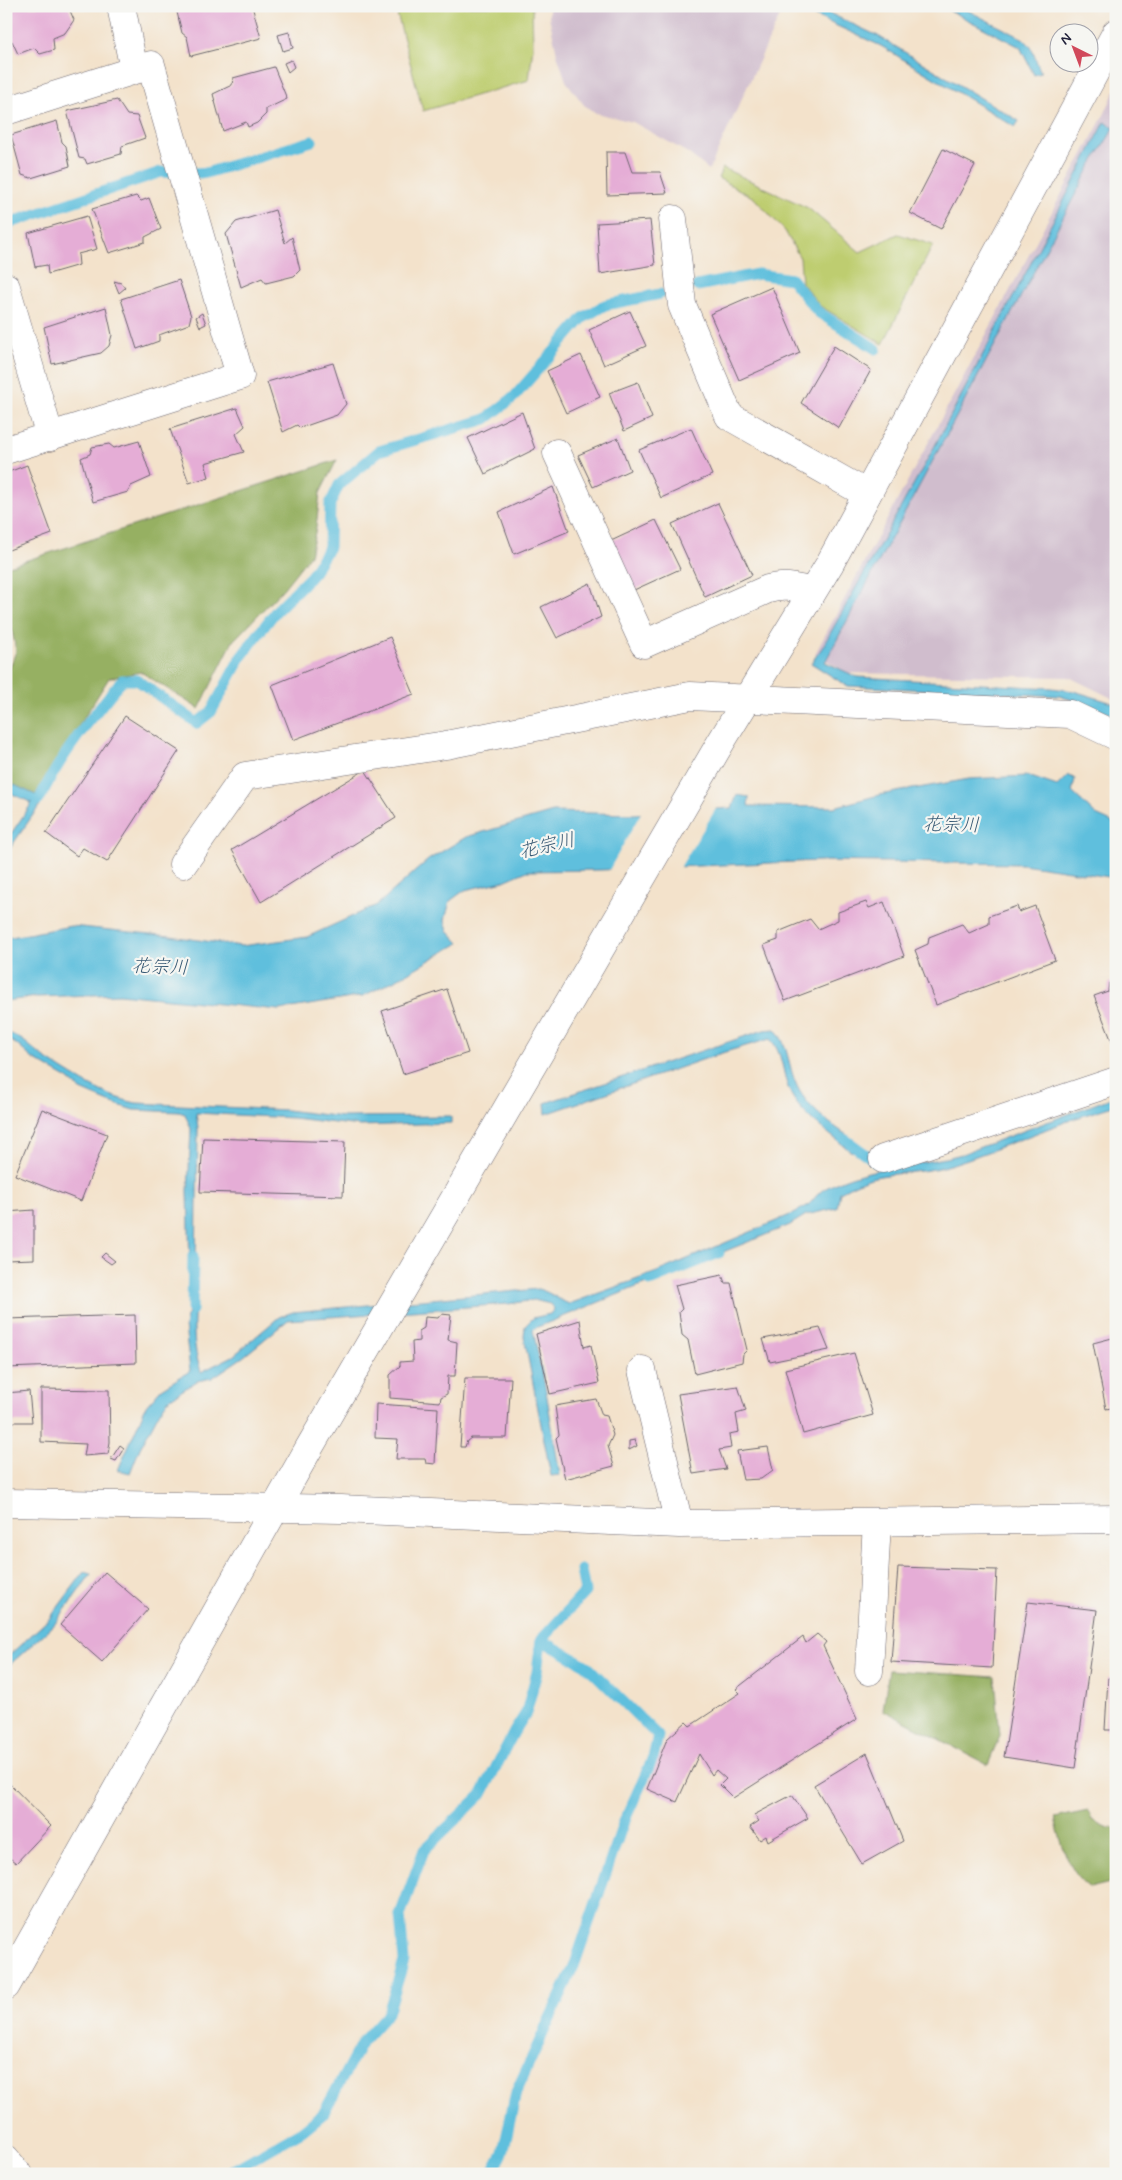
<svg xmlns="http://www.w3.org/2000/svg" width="1122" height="2180" viewBox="0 0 1122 2180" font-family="Mynerve,'Klee One',sans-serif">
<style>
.industrial{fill:#d0bdcd}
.green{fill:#becd6f;stroke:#707855}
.forest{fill:#96b062;stroke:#5c694e}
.water{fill:#5fbfdd;stroke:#40708c}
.pier{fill:#f3e2cb}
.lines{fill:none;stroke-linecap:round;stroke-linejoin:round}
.stream{stroke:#5fbfdd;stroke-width:11}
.building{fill:#e5add6}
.minor-casing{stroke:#6b656d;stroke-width:29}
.tertiary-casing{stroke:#6b656d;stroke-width:29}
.minor{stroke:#fff;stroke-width:28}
.tertiary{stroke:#fff;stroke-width:28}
.labels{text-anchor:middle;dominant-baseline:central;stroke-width:4.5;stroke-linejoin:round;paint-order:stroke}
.water-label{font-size:19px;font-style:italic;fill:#375974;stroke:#f6f6f2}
</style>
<rect width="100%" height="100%" fill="#f6f6f2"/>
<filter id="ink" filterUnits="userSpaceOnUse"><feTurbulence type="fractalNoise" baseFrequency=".02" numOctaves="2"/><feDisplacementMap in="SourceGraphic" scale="10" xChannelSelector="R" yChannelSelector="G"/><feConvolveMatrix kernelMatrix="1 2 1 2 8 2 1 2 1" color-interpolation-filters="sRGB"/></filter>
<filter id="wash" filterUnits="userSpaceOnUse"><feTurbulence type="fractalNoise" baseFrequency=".0096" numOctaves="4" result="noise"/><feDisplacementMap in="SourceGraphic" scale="20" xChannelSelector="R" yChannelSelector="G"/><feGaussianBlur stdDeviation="1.12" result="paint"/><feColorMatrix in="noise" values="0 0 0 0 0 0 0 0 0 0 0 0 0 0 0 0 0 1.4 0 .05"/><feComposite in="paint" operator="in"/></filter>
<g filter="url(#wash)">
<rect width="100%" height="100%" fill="#f3e2cb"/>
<!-- industrial -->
<path class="industrial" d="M549 6H783L784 7 709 170 688 153 633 122 596 113 584 105 566 81 557 54 549 16Z
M1116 88V700L1069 677 848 673 815 654 1105 113Z"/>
<!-- green -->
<path class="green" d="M395 6H532L533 46 529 80 423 111Z
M723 168 808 208 860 252 898 234 933 245 883 344 820 306 802 283 800 258 785 231 754 198 718 178Z"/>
<!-- forest -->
<path class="forest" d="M337 460 320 493 316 528 310 555 283 589 233 641 199 709 141 672 109 678 33 799 6 784V678L16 651 6 600V567Z
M889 1670 995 1677 1000 1736 988 1765 883 1710Z
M1088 1811 1092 1820 1109 1828H1116V1879L1110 1883 1090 1888C1068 1873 1061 1842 1055 1818Z"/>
<!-- water -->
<path class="water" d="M803 6H814L878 36 1019 121 1015 127 881 46 802 10Z
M941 6H959L1024 39 1031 47 1041 73 1034 75 1020 47Z
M1105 122 1114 128 1090 167 825 662 857 677 1052 688 1074 691 1116 704V717L1095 707 1059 696 847 686 811 663 822 648 930 455Z
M1068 775 1075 779 1072 792 1096 815 1116 824V878L1023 864 819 861 601 870 527 871 504 881 465 890 450 901 445 920 448 931 459 943 399 978 363 996 279 1010 120 994 37 997 6 1001V938L71 926 170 936 241 946 307 937 377 905 428 860 466 837 553 812 633 814 732 808 737 795 749 797 748 806 834 807 879 795 969 779 1028 776 1057 786Z
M6 781 44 799 6 854V841L32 803 6 791Z
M775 1029C789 1045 788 1067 797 1086 810 1113 838 1128 861 1145L857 1152 850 1151C829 1132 800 1116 789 1090 782 1073 783 1052 770 1039L725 1052 546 1114 545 1103 764 1030Z
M6 1032C26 1039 30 1048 45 1058 74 1077 103 1096 136 1103L286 1110 343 1117 451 1116V1123L360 1126 293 1118 196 1113 198 1128 196 1271 190 1269 188 1190 191 1129 185 1114 179 1112 133 1110 109 1102 81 1090 68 1079 33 1059 16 1044 6 1038Z
M1116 1096V1105C1058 1122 1004 1148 947 1166 923 1173 899 1172 875 1177 863 1180 851 1186 840 1192L837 1208 806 1215 790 1225 535 1328 533 1330 546 1391 560 1475 551 1476 524 1337 525 1326 533 1318 550 1314 554 1309 550 1304 534 1300 508 1304 288 1320 243 1357 212 1378 197 1381 169 1399 160 1411 140 1448 130 1473 118 1470 146 1406 161 1389 190 1371 185 1326 191 1295 196 1294C193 1321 192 1345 201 1372L233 1356 279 1317 293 1312 538 1289C552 1293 557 1299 569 1304L657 1272 790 1215C795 1212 802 1209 807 1206 813 1201 818 1192 826 1188 868 1165 918 1166 962 1154Z
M84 1572 91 1574 54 1625 6 1668V1658L50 1618Z"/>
<!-- pier -->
<path class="pier" d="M717 807 679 869 608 872 642 811Z"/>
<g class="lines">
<!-- stream -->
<path class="stream" d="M6 221 13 222 161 172 206 173 312 141
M697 286 758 274 791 279 818 312 876 349
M39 800C60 756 91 718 122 680H137L197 723 211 712 241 657 276 611 311 576 329 547 330 504 339 485 379 451 486 419 514 397 583 318 605 305 660 294
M846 1140 882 1166
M650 1281 719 1253
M192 1310 193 1256
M226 2174 302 2131 323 2114 362 2042 388 2013 404 1961 400 1915 424 1850 482 1794 514 1732 526 1713 537 1672 541 1640 585 1592 581 1570
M492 2174 503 2153 516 2092 574 1966 623 1824 653 1758 658 1736 587 1666 541 1640"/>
</g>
<g id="blocks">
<!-- building -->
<path class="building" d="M68 6 74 20 65 33 53 38 54 50 40 54 34 48 18 54 12 41 6 43V7Z
M184 6H252L261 38 191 56 187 37 182 33 176 8Z
M289 32 293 48 283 51 278 35Z
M291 60 294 67 288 72 284 63Z
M274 67 287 99 266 109V114L257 123 248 127 246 122 223 131 213 94 232 85 233 78Z
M117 100 127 115 137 116 145 138 122 146 121 154 87 164 85 159 79 158 67 111Z
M57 121 62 142 66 146 70 166 31 178 22 175 11 135Z
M943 149 975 165 941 229 910 213Z
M606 152H625L632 172H660L667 193 607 195Z
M136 196 141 201 149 198 161 229 145 237V242L109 253 92 209Z
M275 210 285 243 292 237 300 270 294 276 266 283 262 278 241 287 226 234 236 222Z
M87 216 97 249 78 254 79 265 48 274 47 265 35 267 28 233Z
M650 220 655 265 600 274 597 223Z
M179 280 191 316 189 324 159 335V341L137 349 121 299Z
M114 281 121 283 125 288 119 293Z
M772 287 800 353 739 380 710 314Z
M106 307 112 335 109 346 101 353 52 364 44 327Z
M630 311 646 346 604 365 589 330Z
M202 313 206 324 200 327 196 317Z
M834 346 871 370 839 428 801 403Z
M581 355 600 397 566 413 547 371Z
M333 363 346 404 337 415 300 428 297 425 283 432 267 382Z
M638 382 652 418 624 431 609 393Z
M237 408 245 426 236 434 244 452 205 463 209 477 189 483 170 429Z
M522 412 535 449 485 474 468 438Z
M691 428 712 475 661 498 639 450Z
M618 438 630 470 593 487 578 455Z
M139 441 151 477 131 486 128 492 93 502 81 458 90 454 92 447 109 444 114 448Z
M27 465 52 534 6 551V473Z
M553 487 569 531 514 554 499 512Z
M718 503 752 575 705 597 672 524Z
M656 520 680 569 634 590 611 541Z
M590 583 601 617 557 638 541 607Z
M390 637 414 694 293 740 272 685Z
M125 716 179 751 107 862 83 848 77 856 46 833Z
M365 770 396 818 261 902 232 850Z
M866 902 869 908 884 902 904 956 785 1001 764 945 778 940V932L810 919 818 929 838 920V912Z
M1017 906 1019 912 1035 906 1055 960 936 1005 915 950 928 944 929 937 962 924 969 933 989 924V916Z
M1116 980V1052L1094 996 1108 991 1109 983Z
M447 989 468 1053 403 1074 382 1011Z
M42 1109 107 1134 81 1201 15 1175Z
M203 1138 345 1142 343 1196 200 1192Z
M34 1210V1259L6 1260V1212Z
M105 1253 115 1261 111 1264 101 1257Z
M722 1275 725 1283H731L747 1350 743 1354 742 1362 695 1374 688 1340 682 1335 679 1312 682 1309 675 1285Z
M441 1314 451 1315 448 1340 457 1342 455 1376H448L447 1394 441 1397 440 1402 390 1398V1375L400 1366V1362L413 1361 412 1342 419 1341V1331L424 1328 425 1317 438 1318Z
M135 1315 136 1363 6 1368V1319Z
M580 1320 584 1347 591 1345 599 1383 550 1394 536 1334Z
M820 1328 829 1350 770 1362 763 1339Z
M1116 1337V1407L1106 1409 1093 1343Z
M854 1353 873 1415 803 1434 785 1369Z
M465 1378H511L507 1438H471L467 1441 465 1447H460Z
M738 1386 746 1411 736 1414 739 1432 729 1434 731 1448 719 1450 726 1469 693 1474 678 1394Z
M41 1389 109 1390 110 1442 108 1454 84 1456 86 1444 41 1442Z
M29 1391 32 1422H6V1393Z
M596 1399 602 1415 607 1416 613 1435 608 1446 614 1466 565 1479 556 1438 559 1435 555 1406Z
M376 1404 438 1408 435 1464 426 1463 425 1459H396L398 1439 375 1438Z
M635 1440 637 1446 629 1450V1441Z
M120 1445 124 1448 116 1461 111 1459Z
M768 1447 773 1470 761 1479 743 1480 737 1451Z
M898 1567 997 1570 992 1668 891 1662Z
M105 1572 148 1609 102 1662 60 1625Z
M1028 1602 1097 1610 1075 1768 1004 1757Z
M817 1634 826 1642 823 1646 857 1719 733 1798 720 1785 726 1779 716 1770 712 1775 699 1754 677 1802 647 1789 667 1739 686 1722 690 1726 740 1693 736 1689 803 1637 806 1643Z
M1108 1678H1116V1730H1105Z
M867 1753 903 1841 862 1864 814 1785Z
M6 1780 51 1826 16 1863 6 1855Z
M792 1795 808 1818 768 1841 766 1836 760 1840 750 1827 759 1821 754 1815Z"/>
</g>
</g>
<g filter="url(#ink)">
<use href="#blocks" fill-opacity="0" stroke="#6b656d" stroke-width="1"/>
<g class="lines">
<defs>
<path id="minor" d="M121 6 134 70
M6 111 151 65 240 376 6 450
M673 219 682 305 729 416 867 494
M6 287 50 437
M557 453 644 644 768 589C785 584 796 588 812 592
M183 864 245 776 446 745 690 696 1070 714 1116 736
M883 1159 1116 1081
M642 1370 679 1524
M6 1503 340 1509 679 1524 1116 1519
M869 1671 877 1522"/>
<path id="tertiary" d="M6 1986 309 1448 721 742 829 565 1116 33
M6 2159 18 2174"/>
</defs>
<!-- minor casing -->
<use href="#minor" class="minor-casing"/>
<!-- tertiary casing -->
<use href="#tertiary" class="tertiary-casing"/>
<!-- minor -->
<use href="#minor" class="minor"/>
<!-- tertiary -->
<use href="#tertiary" class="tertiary"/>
</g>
</g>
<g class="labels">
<!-- water labels -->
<g class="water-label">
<text transform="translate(951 825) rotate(1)">花宗川</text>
<text transform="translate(547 846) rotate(-13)">花宗川</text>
<text transform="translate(160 967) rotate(2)">花宗川</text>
</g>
</g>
<!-- margin -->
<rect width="1122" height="2180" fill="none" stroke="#f6f6f2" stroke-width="25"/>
<!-- north arrow -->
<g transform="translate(1074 48) rotate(318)"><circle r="24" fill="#f6f6f2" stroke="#a1a1a9"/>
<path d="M0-4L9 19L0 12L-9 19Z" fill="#d1495b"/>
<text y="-8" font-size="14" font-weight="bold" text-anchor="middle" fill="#22223b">N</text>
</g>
</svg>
